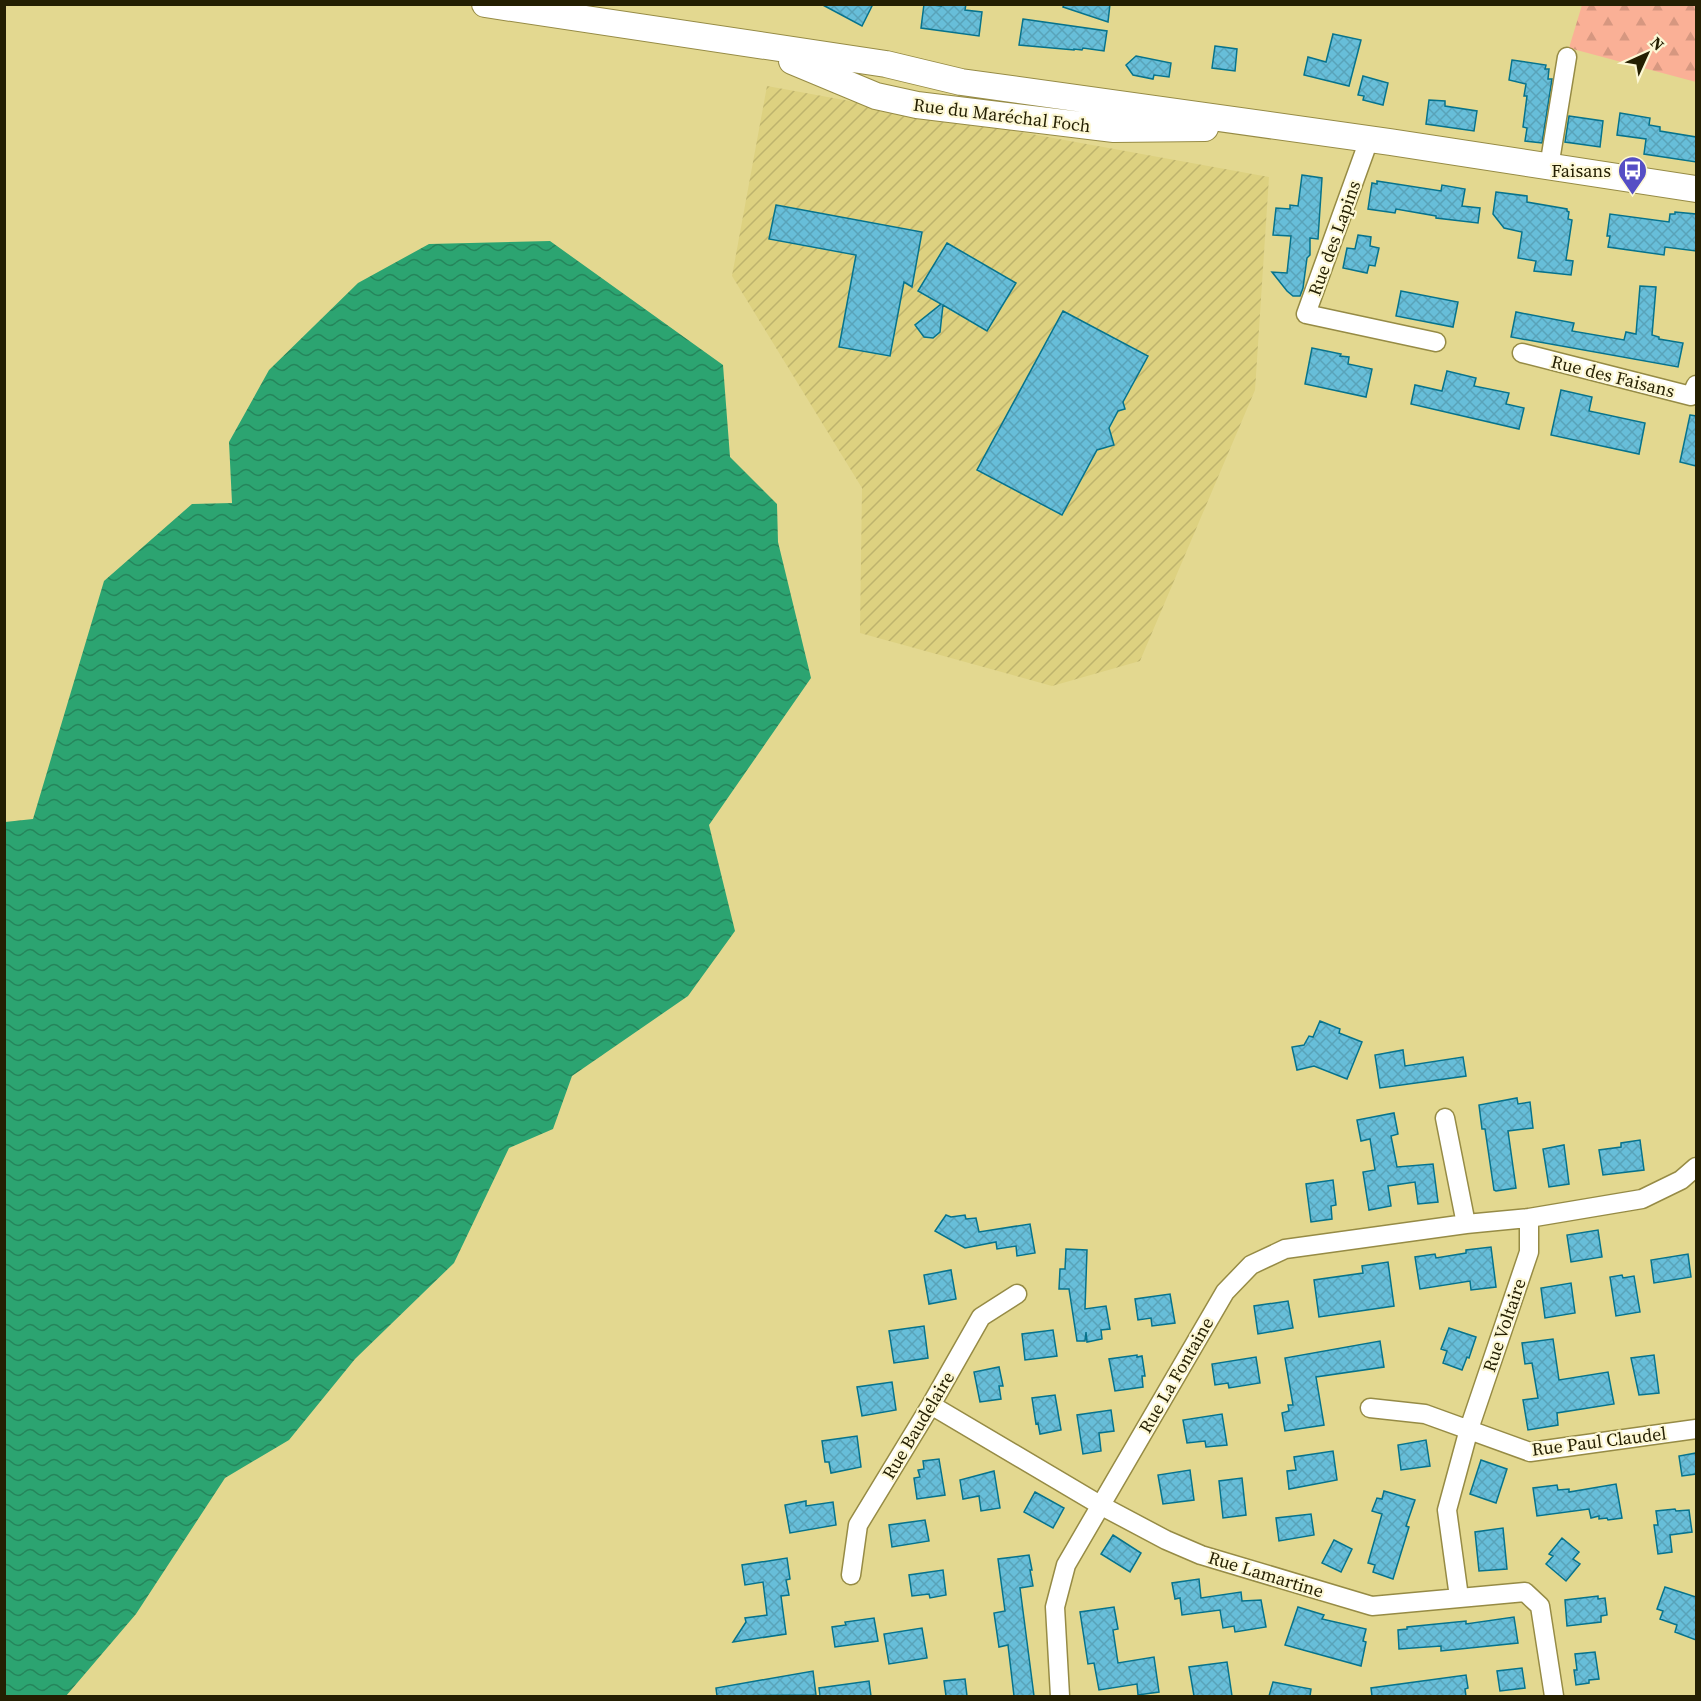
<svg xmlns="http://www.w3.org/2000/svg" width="1701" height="1701" viewBox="0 0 1701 1701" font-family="'Source Serif 4',serif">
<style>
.industrial{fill:url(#industrial-furrows)}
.forest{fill:url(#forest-firs)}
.water{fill:url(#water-waves)}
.building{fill:url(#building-cross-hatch);stroke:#07738c;stroke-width:1.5}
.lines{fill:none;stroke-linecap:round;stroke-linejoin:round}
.street-casing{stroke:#968b45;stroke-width:21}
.secondary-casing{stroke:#968b45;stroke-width:28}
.street{stroke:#fff;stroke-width:18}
.secondary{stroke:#fff;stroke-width:26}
.labels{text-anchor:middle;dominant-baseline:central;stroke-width:4.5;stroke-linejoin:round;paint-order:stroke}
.street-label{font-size:18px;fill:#241f02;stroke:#fdf8d5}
.poi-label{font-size:18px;fill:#241f02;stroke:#fdf8d5;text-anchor:end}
</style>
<defs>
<pattern id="industrial-furrows" width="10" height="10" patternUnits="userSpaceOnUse" patternTransform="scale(1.5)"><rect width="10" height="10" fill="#ddd180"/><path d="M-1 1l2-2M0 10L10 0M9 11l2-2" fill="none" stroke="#beb36d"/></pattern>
<pattern id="forest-firs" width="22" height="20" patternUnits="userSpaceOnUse" patternTransform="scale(1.5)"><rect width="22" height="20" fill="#fab096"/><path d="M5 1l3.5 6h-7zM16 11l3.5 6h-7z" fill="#d69780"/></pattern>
<pattern id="water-waves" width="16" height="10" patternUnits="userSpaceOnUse" patternTransform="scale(1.5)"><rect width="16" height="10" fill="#2ca471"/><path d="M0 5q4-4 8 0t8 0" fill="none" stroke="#25855b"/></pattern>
<pattern id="building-cross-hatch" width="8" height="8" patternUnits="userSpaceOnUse" patternTransform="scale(1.5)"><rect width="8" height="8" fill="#67bed9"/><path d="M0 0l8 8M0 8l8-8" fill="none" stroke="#59a3b9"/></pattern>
</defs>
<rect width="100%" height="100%" fill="#e3d890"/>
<!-- industrial -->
<path class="industrial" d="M767 86 1269 177 1255 390 1140 661 1052 686 860 633 862 488 732 276Z"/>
<!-- forest -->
<path class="forest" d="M1582 5H1696V82L1569 48Z"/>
<!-- water -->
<path class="water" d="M550 241 723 365 730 457 777 504 778 542 811 678 709 825 735 931 688 996 572 1076 553 1129 509 1148 454 1263 355 1359 289 1440 225 1478 136 1614 66 1696H5V822L33 819 104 581 192 504 232 503 229 442 269 370 358 283 429 244Z"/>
<!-- building -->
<path class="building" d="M821 4H873L862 26Z
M924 4 941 6V4H966L965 10 982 12 979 36 921 28Z
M1064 4H1110L1108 22 1063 7Z
M1023 19 1107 31 1104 51 1083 48 1082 50 1074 49V50L1019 45Z
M1333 34 1361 40 1349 86 1304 75 1308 57 1326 62Z
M1215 46 1237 49 1235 71 1212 68Z
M1136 56 1171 63 1169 77 1154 75 1153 79 1133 75 1126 65Z
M1512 60 1546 65 1545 69H1549L1548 79H1552L1542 143 1525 141 1527 128 1523 127 1527 96H1524L1526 84 1509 80Z
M1363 76 1388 83 1383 105 1363 100 1364 96 1358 95Z
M1429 100 1445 101V106L1477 111 1474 131 1426 124Z
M1620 113 1650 118 1649 125 1660 127V131L1696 137V162L1644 154 1646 139 1617 135Z
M1569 116 1603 121 1600 147 1565 142Z
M1302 175 1322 178 1318 239 1310 238V255L1307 258 1303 288 1300 296H1293L1287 291 1272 272 1287 273 1291 236 1273 235 1276 208 1290 209V205L1298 206Z
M1377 181 1441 191 1442 185 1465 189 1462 206 1480 208 1478 223 1436 218V216L1396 209 1395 213 1368 209 1372 183 1377 184Z
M1496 192 1527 196V202L1567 209V211L1569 212 1568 219 1572 220 1566 260 1573 261 1571 275 1534 271 1536 261 1518 258 1522 232 1504 228 1493 214Z
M776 205 922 232 912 287 904 282 890 356 839 347 856 255 769 239Z
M1675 212 1696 214V251L1665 247 1664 255 1608 247 1610 236H1607L1610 214 1669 222 1670 214H1675Z
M1358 235 1371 237 1370 246 1379 248 1375 266 1369 265 1367 273 1343 268 1347 248 1355 249Z
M947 243 1016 283 987 331 943 305 940 332 933 338 924 337 915 325 941 304 918 291Z
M1640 286 1656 287 1652 335 1659 337V339L1683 343 1678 367 1511 337 1516 312 1574 323 1572 331 1624 340 1626 332 1636 334Z
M1401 291 1458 302 1453 327 1396 316Z
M1063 311 1148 356 1123 402 1125 409 1118 411 1109 428 1114 445 1097 450 1062 515 977 470Z
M1312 348 1341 354 1340 356 1349 357 1348 364 1372 369 1366 397 1305 384Z
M1447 371 1476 378 1474 386 1509 393 1506 404 1524 408 1519 429 1411 404 1415 385 1442 391Z
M1561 390 1592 397 1589 411 1645 423 1639 454 1551 435Z
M1690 415 1696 416V466L1680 462Z
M1320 1021 1340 1029 1339 1033 1362 1042 1347 1079 1314 1066 1297 1070 1292 1047 1304 1045 1309 1036 1313 1037Z
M1403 1050 1405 1066 1463 1057 1466 1076 1380 1088 1375 1055Z
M1517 1098 1518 1104 1530 1102 1533 1128 1508 1131 1516 1188 1496 1191 1494 1190 1485 1129H1482L1479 1105Z
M1394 1113 1398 1134 1391 1136 1397 1167 1433 1164 1438 1202 1418 1204 1415 1182 1388 1186 1391 1206 1369 1210 1363 1172 1375 1170 1370 1139 1361 1141 1357 1120Z
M1640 1140 1644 1170 1603 1175 1599 1150 1621 1147V1143Z
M1564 1145 1569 1184 1549 1187 1543 1149Z
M1333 1180 1336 1205 1331 1206 1332 1219 1311 1222 1306 1184Z
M946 1215 951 1217 965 1215 966 1219 976 1218 979 1232 1030 1224 1035 1253 1017 1256 1016 1246 997 1249 996 1242 965 1248 935 1231Z
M1598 1230 1602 1257 1571 1262 1567 1235Z
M1491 1247 1496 1287 1471 1290 1470 1281 1420 1289 1415 1257 1435 1254 1436 1258 1466 1253V1250Z
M1066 1249 1087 1250 1085 1309 1106 1306 1110 1329 1101 1330 1102 1339 1087 1342 1086 1332 1085 1341H1077L1069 1289H1059L1060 1269H1065Z
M1688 1254 1691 1277 1654 1283 1651 1260Z
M1388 1262 1394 1306 1319 1317 1314 1280 1363 1273 1362 1266Z
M951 1270 956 1299 929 1304 924 1275Z
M1622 1275 1623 1278 1634 1276 1640 1312 1616 1316 1610 1277Z
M1571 1283 1575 1313 1545 1318 1541 1288Z
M1170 1294 1175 1323 1152 1326 1151 1318 1138 1320 1135 1299Z
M1288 1301 1293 1328 1258 1334 1254 1306Z
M924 1326 928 1358 894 1363 889 1331Z
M1449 1328 1476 1337 1469 1358 1467 1357 1462 1370 1443 1363 1447 1351 1441 1349Z
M1053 1330 1057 1356 1025 1360 1022 1334Z
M1553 1339 1559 1380 1608 1372 1614 1404 1557 1413 1558 1425 1528 1430 1523 1400 1538 1398 1532 1363 1525 1364 1522 1343Z
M1380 1341 1384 1367 1316 1377 1324 1425 1285 1431 1282 1413 1289 1411 1288 1405H1293L1285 1358Z
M1137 1355V1357L1142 1356 1145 1376H1142L1143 1387 1115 1391 1109 1359Z
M1654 1355 1659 1393 1639 1395 1631 1358Z
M1256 1357 1260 1383 1229 1388 1228 1383 1215 1385 1212 1364Z
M999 1367 1003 1386H999L1001 1399 980 1402 974 1372Z
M892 1382 896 1410 862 1416 857 1387Z
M1055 1395 1061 1430 1040 1434 1038 1423 1036 1424 1032 1398Z
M1111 1410 1114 1431 1099 1433 1101 1451 1083 1454 1077 1415Z
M1222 1414 1227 1445 1206 1447 1205 1441 1187 1443 1183 1420Z
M857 1436 861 1467 831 1473 829 1462H825L822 1441Z
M1426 1440 1430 1466 1401 1470 1398 1445Z
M1333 1451 1337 1480 1289 1489 1287 1471 1296 1470 1294 1457Z
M1696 1453V1474L1682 1476 1679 1456Z
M939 1459 945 1495 917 1499 914 1478 920 1477 918 1470 924 1469 923 1461Z
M1481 1460 1507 1469 1496 1503 1470 1494Z
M1190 1470 1194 1500 1163 1504 1158 1475Z
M994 1471 1000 1508 981 1511 979 1496 963 1499 960 1480Z
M1242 1478 1246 1515 1223 1518 1219 1481Z
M1616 1484 1622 1518 1608 1520 1607 1518 1599 1519V1516L1591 1518 1589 1509 1537 1516 1533 1488 1557 1485 1558 1490 1569 1489V1492Z
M1384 1491 1415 1500 1406 1526 1409 1527 1393 1579 1373 1572 1375 1565 1368 1563 1382 1514 1372 1511 1377 1498 1382 1499Z
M1035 1492 1064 1508 1053 1528 1024 1512Z
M806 1501V1506L833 1502 836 1525 790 1533 785 1505Z
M1675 1509 1676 1511 1689 1510 1692 1532 1670 1535 1672 1552 1658 1554 1654 1525H1658L1656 1511Z
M1311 1514 1314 1535 1279 1541 1276 1518Z
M925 1520 929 1541 892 1547 889 1525Z
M1503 1528 1507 1569 1479 1571 1475 1532Z
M1113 1535 1141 1553 1130 1572 1101 1554Z
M1562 1538 1579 1552 1573 1559 1580 1564 1566 1581 1546 1564 1553 1556 1549 1554Z
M1334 1540 1352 1549 1341 1572 1322 1563Z
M1029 1555 1032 1570H1030L1033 1586 1020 1588 1034 1696H1014L1008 1645 999 1647 994 1613 1005 1611 998 1559Z
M787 1558 790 1579 786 1580 789 1595 781 1596 786 1634 733 1642 746 1622 745 1618 767 1615 763 1582 745 1585 742 1565Z
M943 1570 946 1595 930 1598 929 1594 912 1596 909 1575Z
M1199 1579 1201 1598 1241 1592 1242 1601 1261 1600 1266 1627 1235 1632 1234 1626 1223 1628 1220 1610 1182 1615 1180 1598 1175 1599 1172 1583Z
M1665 1587 1696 1597V1640L1675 1632 1677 1625 1660 1619 1663 1611 1657 1609Z
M1598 1596V1599L1605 1598 1607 1615 1601 1616V1622L1567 1626 1565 1600Z
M1114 1607 1118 1629 1113 1630 1118 1663 1154 1657 1159 1692 1138 1695 1137 1684 1099 1690 1094 1663 1088 1664 1080 1612Z
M1298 1607 1324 1615 1322 1619 1366 1629 1363 1641 1366 1642 1361 1666 1285 1645Z
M1514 1617 1518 1643 1441 1651V1646L1399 1649 1398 1630 1407 1629V1627L1466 1621V1624Z
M874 1618 878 1641 835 1647 832 1627 846 1625 845 1622Z
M922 1628 927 1658 889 1664 884 1634Z
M1595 1652 1599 1679 1589 1680V1683L1576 1685 1574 1670H1577L1575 1654Z
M1227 1662 1232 1696H1194L1189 1667Z
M1522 1668 1525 1688 1500 1691 1497 1671Z
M813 1671 816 1695 717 1696 716 1688Z
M1466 1675 1468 1688 1465 1689 1466 1696H1372L1371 1688Z
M965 1679 967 1696H946L944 1681Z
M869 1681 871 1696H820L819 1688Z
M1273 1682 1311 1689 1310 1696H1269Z"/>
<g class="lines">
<defs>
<path id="street" d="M1364 138 1366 148 1306 314 1436 342
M1549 167 1567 57
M1522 353 1691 396 1696 385
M1445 1118 1466 1224
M931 1405 1100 1505 1166 1540 1201 1555 1372 1606 1525 1592 1540 1606 1554 1696
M1370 1408 1425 1414 1530 1452 1696 1429
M851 1575 858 1525 931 1405 981 1317 1017 1294
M1459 1597 1447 1510 1469 1429 1529 1252V1218
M1060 1696 1055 1607 1066 1565 1225 1292 1251 1265 1285 1249 1466 1224 1529 1218 1642 1199 1681 1180 1696 1167"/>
<path id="secondary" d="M485 4 886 64 961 82 1390 142 1696 189
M792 61 876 96 917 105 1114 129 1205 128"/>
</defs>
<!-- street casing -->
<use href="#street" class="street-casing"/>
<!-- secondary casing -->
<use href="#secondary" class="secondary-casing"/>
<!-- street -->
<use href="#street" class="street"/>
<!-- secondary -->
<use href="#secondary" class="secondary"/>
</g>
<!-- icons -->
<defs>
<symbol id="bus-pin" viewBox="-11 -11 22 30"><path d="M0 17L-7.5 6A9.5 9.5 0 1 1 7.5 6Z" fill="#554ec5" stroke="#fdf8d5"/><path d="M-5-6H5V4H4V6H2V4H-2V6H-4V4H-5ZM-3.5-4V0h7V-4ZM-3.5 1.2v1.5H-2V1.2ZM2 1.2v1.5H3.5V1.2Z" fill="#fff"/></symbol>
</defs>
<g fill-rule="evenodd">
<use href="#bus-pin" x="1616" y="154" width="33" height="45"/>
</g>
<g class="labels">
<!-- street labels -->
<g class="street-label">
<text transform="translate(1002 115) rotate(7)">Rue du Maréchal Foch</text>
<text transform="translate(1334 238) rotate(-70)">Rue des Lapins</text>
<text transform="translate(1613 376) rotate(14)">Rue des Faisans</text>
<text transform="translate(1504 1325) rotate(-71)">Rue Voltaire</text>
<text transform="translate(1176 1375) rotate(-60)">Rue La Fontaine</text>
<text transform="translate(918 1425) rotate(-59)">Rue Baudelaire</text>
<text transform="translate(1599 1441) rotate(-7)">Rue Paul Claudel</text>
<text transform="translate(1266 1574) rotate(17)">Rue Lamartine</text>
</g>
<!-- poi labels -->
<g class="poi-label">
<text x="1611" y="170">Faisans</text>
</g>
</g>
<!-- border -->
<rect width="1701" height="1701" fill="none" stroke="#241f02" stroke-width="12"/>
<!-- north arrow -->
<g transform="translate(1647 54) rotate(45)" stroke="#fdf8d5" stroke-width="4.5" paint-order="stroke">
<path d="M0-4.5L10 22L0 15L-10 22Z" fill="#241f02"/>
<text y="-9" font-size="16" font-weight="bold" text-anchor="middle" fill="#241f02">N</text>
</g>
</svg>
